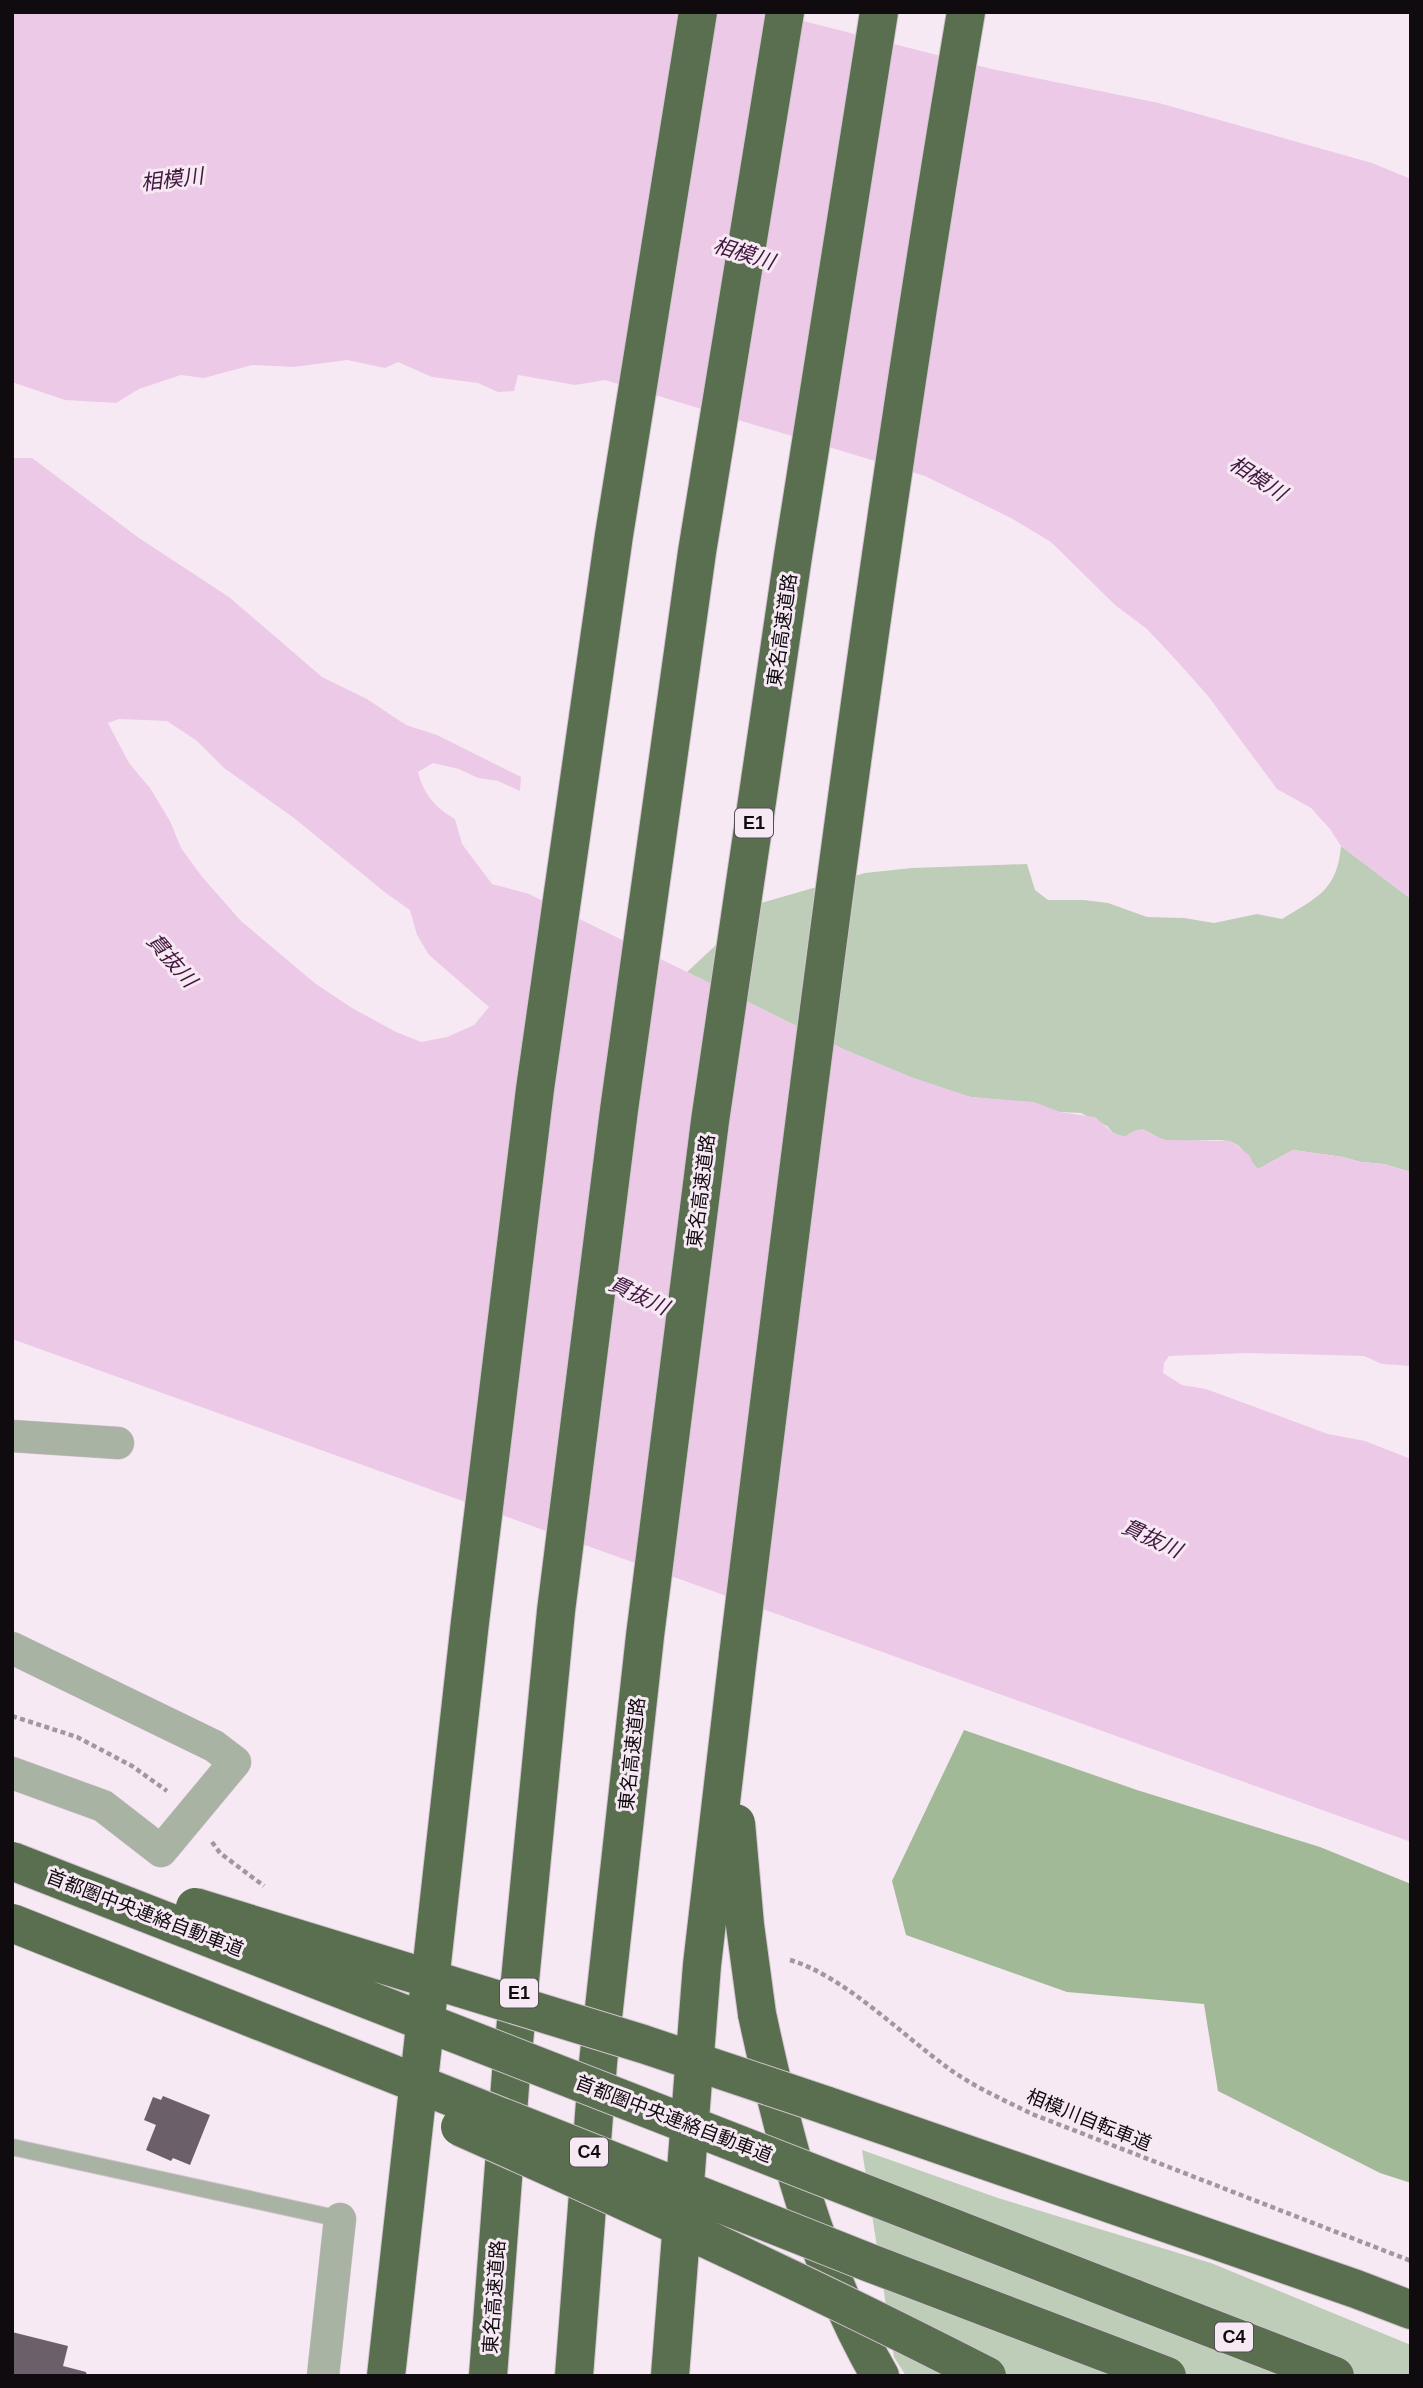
<svg xmlns="http://www.w3.org/2000/svg" width="1423" height="2388" viewBox="0 0 1423 2388" font-family="Arial,'Noto Sans JP',sans-serif">
<style>
.green{fill:#bdcdb7}
.forest{fill:#a2b998}
.water{fill:#eccae7;fill-rule:evenodd}
.building{fill:#6b6069}
.lines{fill:none;stroke-linecap:round;stroke-linejoin:round}
.service-casing{stroke:#d2c5cf;stroke-width:18}
.minor-casing{stroke:#d2c5cf;stroke-width:33}
.motorway-casing{stroke:#d2c5cf;stroke-width:40}
.path{stroke:#a1979f;stroke-width:4.5;stroke-dasharray:5 3.5;stroke-linecap:butt}
.service{stroke:#a8b3a3;stroke-width:16}
.minor{stroke:#a8b3a3;stroke-width:32}
.motorway{stroke:#596f50;stroke-width:38}
.motorway-bridge-casing{stroke:#d2c5cf;stroke-width:40;stroke-linecap:butt}
.motorway-bridge{stroke:#596f50;stroke-width:38}
.labels{text-anchor:middle;dominant-baseline:central;stroke-width:6;stroke-linejoin:round;paint-order:stroke}
.shield{fill:#f7e9f4;stroke:#554e54;stroke-width:2}
.shield-label{font-size:18px;font-weight:bold;fill:#100b0f}
.street-label{font-size:19px;fill:#100b0f;stroke:#f7e9f4}
.water-label{font-size:21px;font-style:italic;fill:#40173d;stroke:#f7e9f4}
</style>
<rect width="100%" height="100%" fill="#f7e9f4"/>
<!-- green -->
<path class="green" d="M1341 846 1411 899V1172L1384 1164 1361 1162 1343 1157 1293 1150 1258 1169C1249 1161 1244 1146 1231 1142 1217 1137 1182 1144 1165 1140 1147 1136 1147 1121 1125 1137L1113 1133 1107 1126 1081 1113 1060 1112 1002 1100 970 1097 913 1078 845 1050 687 972 761 903 865 873 912 868 1027 864 1035 890 1048 900H1084L1108 903 1147 917 1184 918 1214 923 1257 914 1282 919C1317 897 1337 891 1341 846Z
M862 2150 998 2198 1211 2263 1411 2345V2376H906L894 2357Z"/>
<!-- forest -->
<path class="forest" d="M964 1730 1137 1790 1320 1847 1411 1884V2183L1380 2173 1218 2091 1204 2004 1067 1992 906 1935 892 1881Z"/>
<!-- water -->
<path class="water" d="M12 12H768L992 69 1159 103 1372 163 1411 179V899L1341 846 1330 829 1311 808 1277 789 1208 696 1176 660 1147 629 1115 605 1051 542 1011 518 925 476 605 380 575 385 518 375 514 391 498 392 478 383 432 377 398 362 385 368 347 360 294 367 252 365 204 378 181 375 139 389 116 403 65 400 12 382Z
M12 458H32L139 538 229 597 322 677 367 699 406 725 437 735 521 777 520 791 498 781 478 778 459 769 433 763 418 772C424 795 435 807 455 819L462 844 492 884 529 894 845 1050 913 1078 970 1097 1034 1102 1060 1112 1095 1117 1113 1133 1125 1137 1134 1131 1143 1129 1164 1140 1231 1141 1250 1156 1253 1164 1258 1169 1293 1150 1343 1157 1361 1162 1384 1164 1411 1172V1366L1382 1364 1364 1356 1247 1353 1169 1356 1164 1363 1163 1373 1182 1385 1206 1389 1328 1434 1365 1441 1411 1459V1842L12 1339ZM119 719 167 721 197 741 224 768 294 818 387 894 410 910 417 935 429 955 489 1007 474 1025 447 1037 421 1042 396 1032 352 1008 316 984 241 921 203 878 181 848 170 821 150 788 129 763 108 723Z"/>
<!-- building -->
<path class="building" d="M163 2096 210 2115 190 2165 173 2158 171 2161 146 2150 156 2125 144 2120 153 2097 161 2100Z
M12 2332 68 2346 63 2366 86 2372 87 2376H12Z"/>
<g class="lines">
<defs>
<path id="service" d="M12 2147 340 2219"/>
<path id="minor" d="M12 1436 118 1443
M12 1648 214 1746 235 1762 161 1851 103 1806 12 1773
M323 2376 340 2219"/>
<path id="motorway" d="M738 1656C805 1107 873 558 966 12
M757 2014C784 2140 815 2263 880 2376
M825 2105 1356 2289 1411 2310
M1133 2298 1335 2376
M488 2376 511 2073 556 1611 619 1110 697 552 785 12
M574 2376 598 2063 645 1636 710 1121 793 556 879 12"/>
</defs>
<!-- service casing -->
<use href="#service" class="service-casing"/>
<!-- minor casing -->
<use href="#minor" class="minor-casing"/>
<!-- motorway casing -->
<use href="#motorway" class="motorway-casing"/>
<!-- path -->
<path class="path" d="M12 1716 77 1737 132 1766 167 1791
M212 1842 220 1853 264 1886
M790 1960C844 1976 901 2034 948 2068 974 2087 1004 2100 1032 2114L1411 2261"/>
<!-- service -->
<use href="#service" class="service"/>
<!-- minor -->
<use href="#minor" class="minor"/>
<!-- motorway -->
<use href="#motorway" class="motorway"/>
<defs>
<path id="motorway-bridge" d="M736 1823 745 1925 757 2014
M12 1861 1133 2298
M195 1907 643 2044 825 2105
M12 1923 870 2263 1167 2376
M460 2127C638 2206 814 2287 987 2376
M386 2376 470 1622 535 1089 614 535 698 12
M670 2376 702 1965 738 1656"/>
</defs>
<!-- motorway-bridge casing -->
<use href="#motorway-bridge" class="motorway-bridge-casing"/>
<!-- motorway-bridge -->
<use href="#motorway-bridge" class="motorway-bridge"/>
</g>
<g class="labels">
<!-- shield labels -->
<g class="shield">
<rect x="735" y="808.5" width="38" height="29" rx="5"/>
<rect x="500" y="1978.5" width="38" height="29" rx="5"/>
<rect x="570" y="2137.5" width="38" height="29" rx="5"/>
<rect x="1215" y="2322.5" width="38" height="29" rx="5"/>
</g>
<g class="shield-label">
<text x="754" y="823">E1</text>
<text x="519" y="1993">E1</text>
<text x="589" y="2152">C4</text>
<text x="1234" y="2337">C4</text>
</g>
<!-- street labels -->
<g class="street-label">
<text transform="translate(782 630) rotate(-82)">東名高速道路</text>
<text transform="translate(701 1191) rotate(-83)">東名高速道路</text>
<text transform="translate(632 1754) rotate(-84)">東名高速道路</text>
<text transform="translate(145 1913) rotate(21)">首都圏中央連絡自動車道</text>
<text transform="translate(674 2119) rotate(21)">首都圏中央連絡自動車道</text>
<text transform="translate(1089 2120) rotate(22)">相模川自転車道</text>
<text transform="translate(494 2297) rotate(-86)">東名高速道路</text>
</g>
<!-- water labels -->
<g class="water-label">
<text transform="translate(172 179) rotate(-7)">相模川</text>
<text transform="translate(744 253) rotate(17)">相模川</text>
<text transform="translate(1258 478) rotate(33)">相模川</text>
<text transform="translate(172 960) rotate(49)">貫抜川</text>
<text transform="translate(639 1295) rotate(25)">貫抜川</text>
<text transform="translate(1152 1538) rotate(25)">貫抜川</text>
</g>
</g>
<!-- border -->
<rect width="1423" height="2388" fill="none" stroke="#100b0f" stroke-width="28"/>
</svg>
